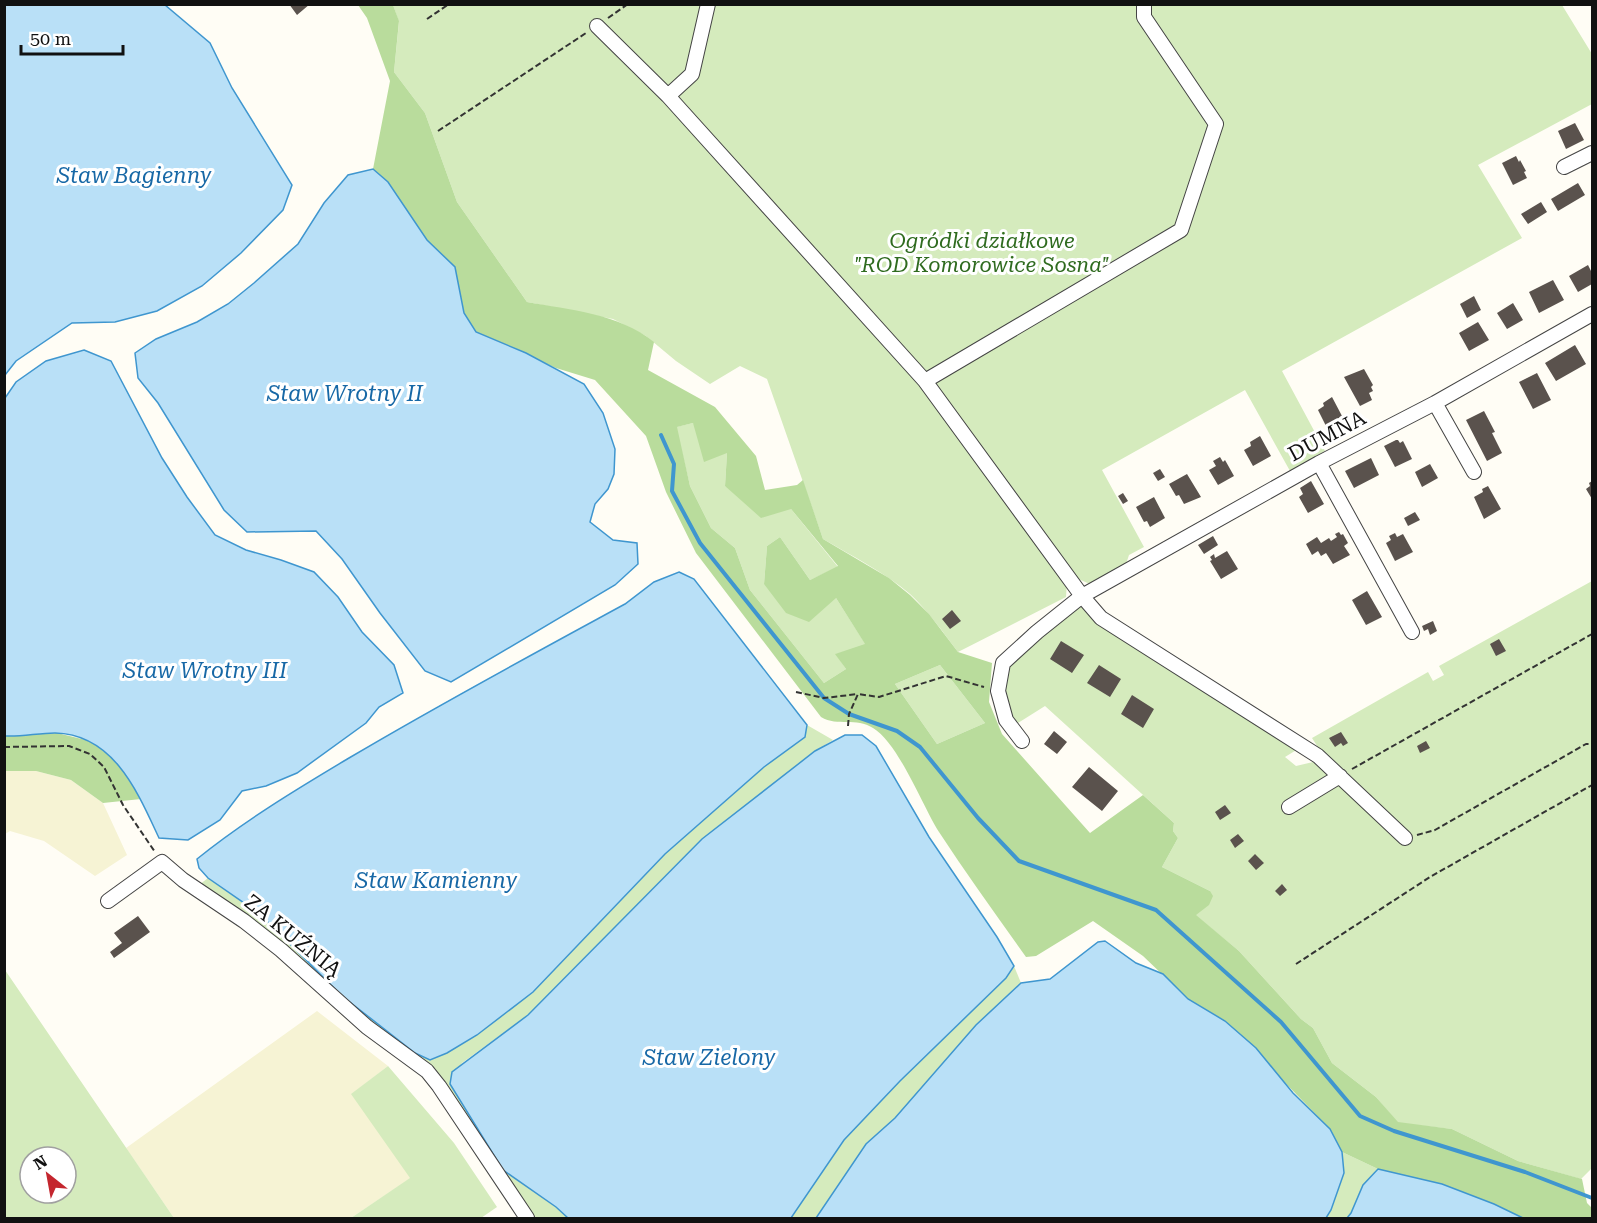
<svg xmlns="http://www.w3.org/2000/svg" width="1597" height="1223" viewBox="0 0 1597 1223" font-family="'Roboto Serif',serif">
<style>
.farmland{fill:#f6f3d4}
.green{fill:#d5ebbd;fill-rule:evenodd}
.forest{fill:#b9dc9c;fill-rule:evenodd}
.water{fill:#b9e0f7;stroke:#3f96cf;stroke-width:1.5}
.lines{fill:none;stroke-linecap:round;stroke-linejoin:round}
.stream{stroke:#3f96cf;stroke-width:4}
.building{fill:#5a524d}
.minor-casing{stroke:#444;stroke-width:16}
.path{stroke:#333;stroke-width:2;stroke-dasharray:6 3;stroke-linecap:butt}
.minor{stroke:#fff;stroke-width:14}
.labels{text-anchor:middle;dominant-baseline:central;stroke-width:6;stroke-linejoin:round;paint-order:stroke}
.park-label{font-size:21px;font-style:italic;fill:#2f6b1f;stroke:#fff}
.street-label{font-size:21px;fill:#111;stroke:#fff}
.water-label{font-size:22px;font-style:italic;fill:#1768a6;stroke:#fff}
</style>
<rect width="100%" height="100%" fill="#fffdf5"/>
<!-- farmland -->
<path class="farmland" d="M5 771H36L71 780 103 803 127 855 95 876 44 841 10 831 5 834Z
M317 1011 388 1066 352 1094 411 1178 351 1218H174L126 1148Z"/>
<!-- green -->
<path class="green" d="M393 5H1562L1592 54V104L1478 165 1522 238 1282 371 1325 451 1290 471 1245 390 1102 470 1144 547 1129 555 1126 564 1090 584 1076 578 1067 582 1066 597 958 652C943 632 928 611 910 594 884 572 852 556 823 539L767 379 740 366 710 384 676 361 646 336 613 319 527 302 457 202 425 113 394 72 399 22Z
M693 423 727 453 725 486 791 509 838 567 810 580 780 537 767 546 764 584 836 598 866 645 836 654 846 669 824 683 750 590 735 548 711 528 690 486 676 427Z
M1592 581V1168L1581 1179 1518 1161 1452 1129 1398 1123 1376 1097 1332 1063 1313 1028 1301 1019 1239 951 1195 915 1210 891 1162 867 1178 838 1173 831 1174 823 1045 706 1015 725 1000 690 1008 664 1080 605 1097 623 1298 749 1285 757 1296 766 1313 762 1321 752 1312 738 1428 672 1433 681 1444 675 1439 666Z
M703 591 807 725 833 740 815 751 702 839 528 1015 462 1063 451 1084 503 1170 556 1207 568 1218H534L446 1088 199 885 208 878 260 914 342 996 415 1053 430 1060 533 992 650 870Z
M940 665 985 723 937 744 895 684Z
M1014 966 1021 983 976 1025 895 1118 866 1144 816 1218H791L844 1140 900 1081 1006 978Z
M5 970 174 1218H5ZM30 1157H66V1193H30Z
M1225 1021 1342 1152 1378 1169 1363 1185 1351 1213 1347 1218H1326L1331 1210 1344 1173Z
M388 1066 454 1143 497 1207 481 1218H351L410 1178 351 1094Z"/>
<!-- forest -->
<path class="forest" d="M358 5H393L399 21 394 72 425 113 457 202 527 302C570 310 618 313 654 342L648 370 715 407 756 456 765 490 797 485 803 480 823 539 889 578 910 595 929 614 958 652 992 663 989 702 1002 734 1090 833 1143 795 1174 823 1173 831 1178 838 1162 867 1210 891 1213 896 1209 905 1196 915 1239 951 1301 1019 1313 1028 1332 1063 1376 1097 1398 1122 1452 1129 1518 1161 1582 1179 1587 1203 1592 1208V1218H1523L1494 1204 1442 1184 1378 1169 1342 1152 1330 1129 1225 1021 1188 999 1143 956 1093 921 1036 956 1026 957C997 916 967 875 939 832 922 805 899 744 873 728 856 717 838 727 821 717L696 553 666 492 646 436 595 380 556 368 476 332 464 313 455 267 427 240 388 182 373 169 390 81 367 18ZM693 423 704 462 727 453 725 486 761 518 791 509 838 566 810 580 780 537 767 546 764 584 786 613 809 622 836 598 865 644 835 654 846 669 824 683 750 590 735 548 711 528 690 486 677 427ZM940 665 985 723 937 744 895 684Z
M57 733 90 741 118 762 141 799 103 803 71 780 36 771H5L4 736Z"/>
<!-- water -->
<path class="water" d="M5 4 165 5 210 43 232 88 292 185 283 210 241 253 202 286 157 311 115 322 72 323 16 361 5 375Z
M373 169 388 182 427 240 455 267 464 313 476 332 526 353 584 384 603 413 615 449 614 474 608 489 595 504 590 522 613 540 637 543 638 564 615 585 451 682 425 671 380 613 342 559 316 531 247 532 224 510 158 403 138 378 135 353 156 339 197 322 228 304 254 283 298 244 324 203 348 175Z
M84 350 111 361 162 458 187 497 215 535 246 550 281 560 314 572 338 597 362 632 394 665 403 693 379 707 366 723 297 773 266 786 242 791 220 820 188 840 159 838C138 793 114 734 55 733 38 733 22 737 5 736V398L16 382 46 361Z
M679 572 694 579 807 725 805 737 764 767 665 854 533 992 477 1035 447 1053 430 1060 415 1053 342 996 260 914 208 878 199 868 197 859C244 821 297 789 349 758 440 704 533 654 625 604L654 582Z
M845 735H862L876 746 929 837 997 937 1014 966 1006 978 900 1081 844 1140 791 1218H568L556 1207 503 1170 450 1084 452 1072 528 1015 702 839 815 751Z
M1105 941 1136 963 1163 974 1188 999 1225 1021 1256 1048 1293 1093 1330 1129 1342 1152 1344 1173 1331 1210 1326 1218H816L866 1144 895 1118 976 1025 1021 983 1050 979 1098 942Z
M1378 1169 1442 1184 1494 1204 1523 1218H1347L1351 1213 1363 1185Z"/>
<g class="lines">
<!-- stream -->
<path class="stream" d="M661 435 674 464 672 491 700 543 824 698 849 714 897 731 920 747 978 818 1019 861 1156 910 1281 1022 1360 1116 1394 1131 1525 1172 1592 1198"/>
</g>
<!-- building -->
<path class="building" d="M289 4H310L297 15Z
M1575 123 1584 140 1566 149 1558 131Z
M1516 156 1519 162 1520 160 1526 171 1524 172 1527 178 1513 185 1502 163Z
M1578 183 1585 195 1558 211 1551 199Z
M1541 202 1547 212 1528 224 1521 214Z
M1588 265 1592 273V284L1578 292 1569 276Z
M1553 280 1564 300 1539 313 1529 292Z
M1474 296 1481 310 1467 318 1460 304Z
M1513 303 1523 320 1507 329 1497 313Z
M1478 322 1489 340 1469 351 1459 333Z
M1575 345 1586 364 1556 381 1545 363Z
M1364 369 1373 385 1371 387 1373 391 1369 393 1372 400 1360 406 1344 377Z
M1537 373 1551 400 1533 409 1519 382Z
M1332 397 1342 416 1326 426 1318 410 1324 406 1323 403Z
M1484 411 1495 432 1492 433 1502 453 1487 461 1466 420Z
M1260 436 1271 456 1253 466 1244 450 1251 446 1250 442Z
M1396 440H1398L1400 443 1403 441 1412 459 1395 467 1384 446Z
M1220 457 1223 462 1225 460 1234 476 1218 485 1209 470 1216 466 1213 461Z
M1371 458 1379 475 1354 488 1345 471Z
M1430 464 1438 478 1422 487 1415 472Z
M1160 469 1165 477 1158 481 1153 473Z
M1187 474 1201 497 1184 504 1179 495 1176 496 1169 484Z
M1311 481 1324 504 1308 513 1299 497 1303 494 1300 488Z
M1592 481V499L1586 489 1590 486 1589 483Z
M1488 486 1501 509 1484 519 1474 497 1483 492 1482 489Z
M1123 493 1128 501 1123 504 1118 496Z
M1154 497 1165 518 1150 527 1147 521 1144 522 1136 507Z
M1415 512 1420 520 1408 526 1404 518Z
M1339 532 1341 535 1343 534 1348 543 1344 546 1350 555 1333 564 1326 553 1321 556 1318 551 1312 555 1306 544 1317 537 1321 543 1329 538 1331 541 1337 537 1335 534Z
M1395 533 1397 537 1403 534 1413 552 1395 561 1386 543 1391 540 1389 536Z
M1213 536 1218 545 1204 554 1198 545Z
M1227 551 1238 569 1221 579 1210 561 1212 560 1210 557 1214 554 1215 558Z
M1367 591 1382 617 1366 625 1352 600Z
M952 610 961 621 950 629 942 619Z
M1433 621 1437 631 1430 635 1428 629 1424 631 1422 626Z
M1499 639 1506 651 1496 656 1490 644Z
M1061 641 1084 655 1072 673 1050 659Z
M1099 665 1121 679 1110 697 1087 683Z
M1132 695 1154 709 1143 728 1121 714Z
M1054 731 1067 742 1057 754 1044 744Z
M1341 732 1348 743 1343 746 1341 743 1335 747 1329 738Z
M1426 741 1430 748 1420 753 1417 746Z
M1089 767 1118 791 1102 811 1072 787Z
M1225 805 1231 813 1220 820 1215 812Z
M1238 834 1244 841 1235 848 1230 840Z
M1255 854 1264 863 1256 870 1248 861Z
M1282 884 1287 890 1280 896 1275 891Z
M138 916 150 932 114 958 110 952 122 943 114 933Z"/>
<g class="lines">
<defs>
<path id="minor" d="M597 26 668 96 925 381 1082 596 1101 618 1318 756 1405 838
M668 96 692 74 708 4
M1564 167 1592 153
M925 381 1181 230 1216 124 1144 17V4
M1435 403 1474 472
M1319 463 1412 632
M1022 741 1006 720 998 691 1003 663 1037 632 1082 596 1319 463 1435 403 1592 314
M1289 807 1340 776
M108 901 162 862 183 880 244 921 281 950 367 1027 427 1071 439 1086 527 1218"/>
</defs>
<!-- minor casing -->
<use href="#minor" class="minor-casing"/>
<!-- path -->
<path class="path" d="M608 18 628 4
M427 19 449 4
M438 131 586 33
M796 692 824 698 858 694
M848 726 849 714 858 694 879 697 946 676 984 687
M4 747 69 746 90 754 104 767 123 805 155 852
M1352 769 1592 634
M1417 835 1435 830 1586 744H1592
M1296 964 1430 877 1592 785"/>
<!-- minor -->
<use href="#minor" class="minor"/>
</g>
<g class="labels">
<!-- park labels -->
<g class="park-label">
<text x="982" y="241">Ogródki działkowe<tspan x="982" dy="24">"ROD Komorowice Sosna"</tspan></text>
</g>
<!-- street labels -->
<g class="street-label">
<text transform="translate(1327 436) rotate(-28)">DUMNA</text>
<text transform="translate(293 936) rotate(39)">ZA KUŹNIĄ</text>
</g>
<!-- water labels -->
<g class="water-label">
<text x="134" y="175">Staw Bagienny</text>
<text x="345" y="393">Staw Wrotny II</text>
<text x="205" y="670">Staw Wrotny III</text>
<text x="436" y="880">Staw Kamienny</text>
<text x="709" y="1057">Staw Zielony</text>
</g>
</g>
<!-- border -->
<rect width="1597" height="1223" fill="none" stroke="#111111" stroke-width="12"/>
<!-- north arrow -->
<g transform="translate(48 1175) rotate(329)"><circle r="28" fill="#ffffff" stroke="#a0a0a0" stroke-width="1.5"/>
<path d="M0-4.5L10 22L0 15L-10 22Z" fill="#c4262e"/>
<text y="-9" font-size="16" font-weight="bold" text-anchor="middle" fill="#111111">N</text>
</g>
<!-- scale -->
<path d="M21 45v9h102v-9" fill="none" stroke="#111111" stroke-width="3"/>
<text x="30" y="45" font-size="18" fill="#111111" stroke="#ffffff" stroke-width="4.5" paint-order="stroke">50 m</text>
</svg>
